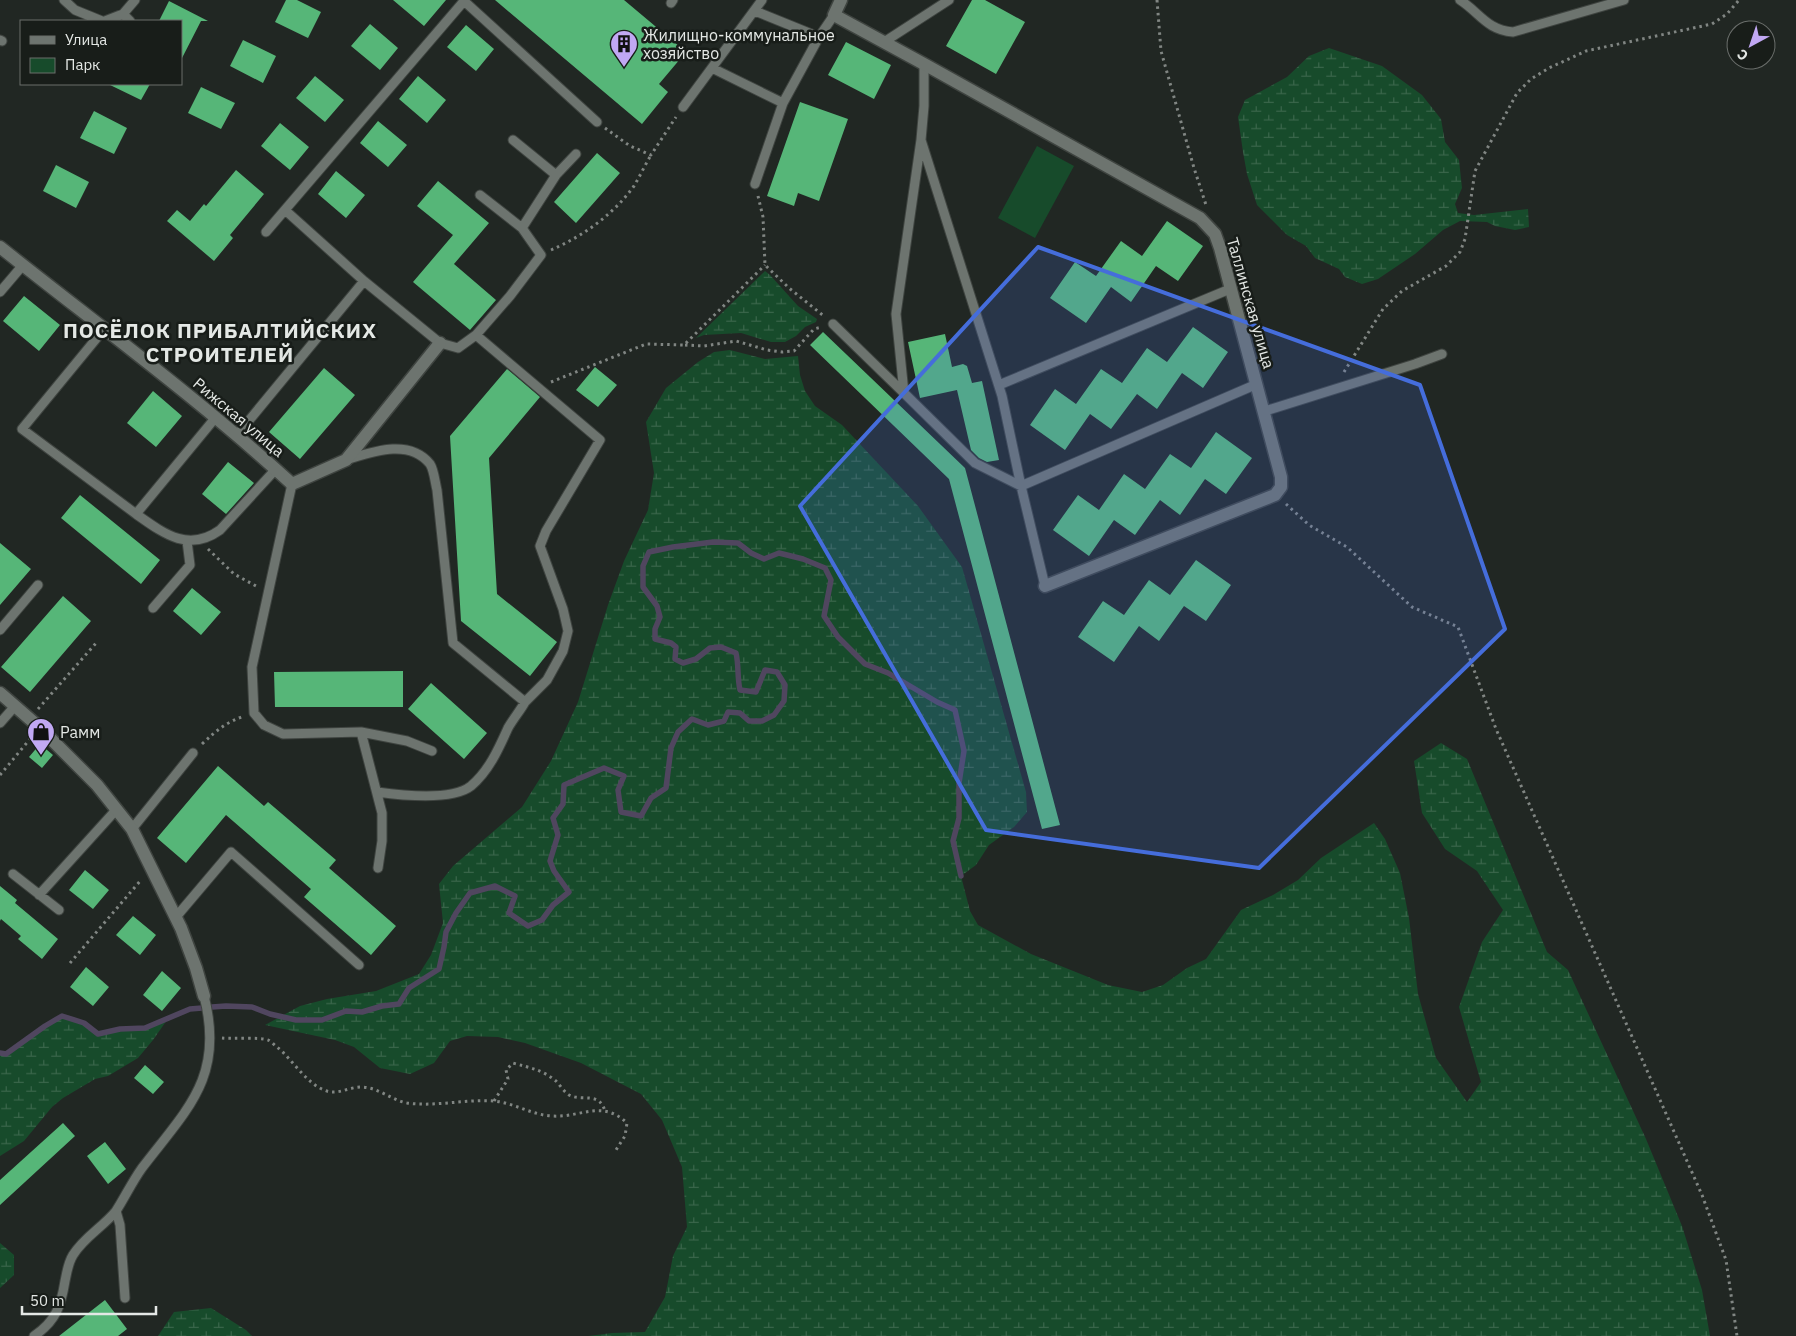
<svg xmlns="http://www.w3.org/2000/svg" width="1796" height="1336" viewBox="0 0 1796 1336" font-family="'IBM Plex Sans',sans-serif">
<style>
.wetland{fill:url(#wetland-marsh)}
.park{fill:#174b2b}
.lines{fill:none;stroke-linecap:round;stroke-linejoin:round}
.stream{stroke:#50465f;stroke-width:5.5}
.building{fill:#56b678}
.lane-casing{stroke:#3f4440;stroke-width:11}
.street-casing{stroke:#3f4440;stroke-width:15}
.path{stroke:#818683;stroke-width:3;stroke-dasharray:2.5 4;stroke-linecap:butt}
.lane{stroke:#6d746f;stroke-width:9}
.street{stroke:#6d746f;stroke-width:12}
.marked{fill:#456ddb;fill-opacity:0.2;stroke:#456ddb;stroke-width:4;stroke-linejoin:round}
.labels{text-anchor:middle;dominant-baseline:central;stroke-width:5;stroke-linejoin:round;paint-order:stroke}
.poi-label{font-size:16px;fill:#e4e8e5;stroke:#181d19;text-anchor:start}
.street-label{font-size:16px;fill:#e4e8e5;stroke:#181d19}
.district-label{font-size:21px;font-weight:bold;letter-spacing:1px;fill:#e4e8e5;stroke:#181d19}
</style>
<defs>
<pattern id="wetland-marsh" width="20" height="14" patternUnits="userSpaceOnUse" patternTransform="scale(1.25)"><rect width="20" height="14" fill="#174b2b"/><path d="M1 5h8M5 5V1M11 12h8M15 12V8" fill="none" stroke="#39654a"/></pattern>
</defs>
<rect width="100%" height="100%" fill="#212723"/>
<!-- wetland -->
<path class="wetland" d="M1329 48 1382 66 1422 95 1441 119 1445 142 1459 160 1462 188 1455 204 1458 213 1474 215 1528 209 1529 227 1515 230 1495 226 1487 222 1460 221 1443 230 1415 254 1378 279 1362 284 1345 277 1339 269 1315 258 1306 246 1287 235 1257 205 1247 174 1243 152 1238 117 1245 100 1287 77 1309 56Z
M765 271 770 275 798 306 817 319 816 322 805 327 796 336 785 342H771L741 333 704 335 696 338Z
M730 350 765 359 798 356 800 375 805 391 815 406 842 425 918 506 962 567 1026 792 1027 812 1014 827 989 845 976 865 961 876 970 911 978 925 1031 954 1108 985 1142 992 1163 985 1187 968 1206 959 1241 910 1273 895 1298 880 1321 858 1374 823 1385 839 1400 873 1409 918 1418 994 1436 1058 1467 1102 1481 1082 1459 1007 1482 942 1503 910 1477 871 1445 849 1422 813 1414 761 1441 743 1467 759 1547 952 1568 970 1646 1139 1682 1226 1702 1290 1710 1336H588L612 1333 645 1332 665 1297 673 1256 687 1227 682 1167 662 1120 641 1094 581 1063 525 1043 498 1037 467 1036 450 1041 434 1063 410 1074 380 1068 354 1047 335 1040 265 1025 300 1006 327 999 376 991 419 974 431 955 443 923 439 884 453 866 522 807 551 761 578 702 608 605 624 561 648 510 654 473 646 422 666 388 698 362 714 352Z
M62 1016 84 1023 98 1034 120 1029 145 1028 167 1020 153 1040 138 1058 108 1076 95 1079 63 1098 52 1107 24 1141 0 1156V1053L6 1054 45 1026Z
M0 1243 14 1255V1275L0 1288Z
M211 1308 246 1330 252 1336H158L174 1312Z"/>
<!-- park -->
<path class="park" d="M1037 146 1074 166 1035 238 998 218Z"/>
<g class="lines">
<!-- stream -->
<path class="stream" d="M212 1007 226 1006 252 1007 270 1014 296 1020H322L346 1011 362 1012 382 1006 399 1004 409 988 439 969 444 947 446 932 456 913 470 893 495 886 515 896 509 913 528 926 542 920 553 905 569 892 554 871 550 861 558 835 553 818 563 804 564 785 604 768 624 776 618 790 621 812 641 816 651 798 666 788 671 748 678 732 692 719 708 725 724 721 728 712 740 713 749 721H762L774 715 784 701 785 685 777 672 765 670 756 692 740 690C737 677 739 666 736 653L721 647 710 648 696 659 683 663 675 659 676 647 671 643 655 639V629L660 617 657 606 643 587V566L649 552 673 547 713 542 738 543 751 553 764 559 779 553 803 559 825 568 831 580 824 616 838 637 865 664 888 673 937 702 955 710 964 751 959 783V818L953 841 961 876
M0 1053 6 1054 45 1026 62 1016 84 1023 98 1034 120 1029 145 1028 190 1009 202 1008"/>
</g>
<!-- building -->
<path class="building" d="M286 0H297L321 12 308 38 275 22Z
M393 0H446L424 26Z
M495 0H624L686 52 659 84 668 92 642 124Z
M972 0H985L1025 22 996 74 946 46Z
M169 1 208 21H201L181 60V21H159Z
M370 24 398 48 380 70 351 46Z
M466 25 494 49 476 71 447 47Z
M243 40 276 56 263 83 230 66Z
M846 42 891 65 874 99 828 75Z
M315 76 344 100 325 122 296 98Z
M418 76 446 100 427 123 399 99Z
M108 84H150L141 100Z
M201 87 235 103 221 129 188 113Z
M800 102 848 119 819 201 798 193 794 206 767 196Z
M94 111 127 128 114 154 80 138Z
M378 121 407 145 388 167 360 143Z
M280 123 309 147 290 170 261 146Z
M597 153 620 173 576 223 554 202Z
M56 165 89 182 76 208 43 191Z
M236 170 264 194 230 235 233 238 214 261 167 221 177 210 190 221 204 204 206 206Z
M336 171 365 195 346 218 318 194Z
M438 181 489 223 454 264 496 300 470 330 413 282 453 235 417 206Z
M1167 221 1203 246 1178 281 1156 266 1131 302 1111 287 1086 323 1050 298 1075 262 1096 276 1121 241 1142 256Z
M24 296 60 325 39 351 3 321Z
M1193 327 1228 352 1203 388 1182 373 1157 409 1137 394 1111 429 1090 414 1065 450 1030 425 1055 389 1076 404 1101 369 1122 383 1147 348 1167 362Z
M823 332 965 468 1060 825 1042 829 949 479 810 345Z
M945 334 952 367 963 364 967 366 972 383 982 381 999 460 987 462 979 458 971 450 957 390 920 398 908 342Z
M595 367 617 385 598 407 576 390Z
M324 368 355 395 300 459 269 432Z
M507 369 540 397 489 458 497 594 557 642 530 676 461 621 450 436Z
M153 391 182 416 156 447 127 423Z
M1216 432 1252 458 1226 494 1205 479 1180 515 1160 500 1135 535 1114 520 1089 556 1053 530 1078 495 1099 510 1124 474 1145 489 1170 454 1191 468Z
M228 462 254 483 226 514 202 494Z
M80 495 160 560 141 584 61 518Z
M0 543 31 569 0 605Z
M1196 560 1231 585 1206 621 1184 606 1159 641 1139 626 1114 662 1078 637 1103 601 1124 615 1149 580 1170 595Z
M192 588 221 612 201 635 173 611Z
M63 596 91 621 30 692 1 667Z
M403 671V707H275L274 672Z
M431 683 487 733 464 759 408 709Z
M40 744 53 755 42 768 29 757Z
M218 766 264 806 268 802 336 860 329 868 396 926 371 955 304 897 311 889 226 815 186 863 157 838Z
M85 870 109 890 93 909 69 890Z
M0 886 17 900 15 903 58 939 42 959 18 939 21 936 1 919 0 921Z
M133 916 156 935 140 955 116 935Z
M86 967 109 987 93 1006 70 987Z
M162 971 181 988 162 1011 143 995Z
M145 1065 164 1082 153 1094 134 1078Z
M63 1123 75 1136 0 1205V1180Z
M105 1142 126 1169 108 1184 87 1156Z
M105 1300 127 1329 118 1336H59Z"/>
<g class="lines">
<defs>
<path id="lane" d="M64 0 75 10 102 21
M1460 0C1480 13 1487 30 1513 32L1624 0
M671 3 673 0
M755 11 819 37
M123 14 130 21
M105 21 123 14 135 0
M0 40 2 41
M884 42 949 0
M924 64V106L921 140 1002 396 1021 486 1045 586
M712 68 783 103
M683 107 762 0
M513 140 556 175
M921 140 896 314 904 393 975 463 1021 486 1257 384
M755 184 783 103 819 37 834 15
M480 195 522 228
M285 210 364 281 440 343 458 348 476 335 600 440 546 531 540 546 563 609 568 631 563 651 547 680 525 702 453 643 437 490C435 482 434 470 430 464 409 438 372 452 346 460
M266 232 464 1 597 122
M0 292 23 265
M833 324 904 393
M105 328 22 429 136 514 216 417
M476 335 510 296 541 255 522 228 556 175 576 154
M999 385 1230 289
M1265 411 1415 364 1442 354
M237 435 364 281
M292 484 252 667 254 713 264 725 283 734 361 732 407 741 432 751
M136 514C163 533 188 553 220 530L276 469
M153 608 190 565 187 541
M0 630 38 585
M0 723 15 706
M361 732 382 813V841L378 868
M377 792C399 795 452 801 471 786 489 771 499 748 508 728 513 719 520 711 525 702
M132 829 193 753
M13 874 59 910
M39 895 116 810
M176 917 231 852 359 965
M125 1298 120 1225 116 1211C125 1197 132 1182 142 1168 187 1109 225 1077 204 996
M34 1336C56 1321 61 1306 65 1281 67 1272 68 1263 73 1255 84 1237 103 1227 116 1211"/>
<path id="street" d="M841 0 834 15 924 64 1200 218 1215 234 1220 248 1281 477V487L1275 495 1045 586
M0 247C98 325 199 399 292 484L346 460 440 343
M0 693 39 727 97 785 132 829 181 928 196 968 204 996"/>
</defs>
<!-- lane casing -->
<use href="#lane" class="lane-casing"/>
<!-- street casing -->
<use href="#street" class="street-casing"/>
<!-- path -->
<path class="path" d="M1157 0 1161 51 1194 168 1206 205
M605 128 630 146 651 155 676 117
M758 196 763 217 765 265 789 288 825 317
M551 250C583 236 613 215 634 186 640 176 645 165 651 155
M685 345 704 346 736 341 767 350 782 352 794 351 814 329 822 327
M1344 372 1383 309 1402 291 1446 266 1460 252 1465 239 1475 171 1517 93 1531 79 1549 68 1586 51 1712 24 1727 14 1739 0
M551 382 646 344 684 345 765 265
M1286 504 1309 525 1347 547 1412 607 1458 627 1496 729 1702 1195 1726 1260 1737 1336
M208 549 234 574 256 586
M38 709 97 642
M202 744C217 730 225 723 244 716
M0 775 30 739
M70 963 141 880
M222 1038C232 1039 260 1037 268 1040 271 1041 274 1045 277 1047 292 1059 306 1083 324 1090 337 1096 348 1087 361 1087 378 1087 391 1100 407 1103 435 1107 465 1099 494 1101 514 1103 532 1115 552 1116 580 1118 602 1099 627 1123L625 1136 614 1153
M494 1101 508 1079 506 1070 513 1063C530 1068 541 1069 556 1081 560 1085 564 1092 569 1095 583 1102 599 1091 605 1111"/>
<!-- lane -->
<use href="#lane" class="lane"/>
<!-- street -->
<use href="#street" class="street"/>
</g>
<!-- marked area -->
<path class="marked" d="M1038 247 1420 385 1505 629 1259 868 986 830 800 506Z"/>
<!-- icons -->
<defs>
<symbol id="building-pin" viewBox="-11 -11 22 30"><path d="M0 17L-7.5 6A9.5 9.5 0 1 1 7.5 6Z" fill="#c1a8f3" stroke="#181d19"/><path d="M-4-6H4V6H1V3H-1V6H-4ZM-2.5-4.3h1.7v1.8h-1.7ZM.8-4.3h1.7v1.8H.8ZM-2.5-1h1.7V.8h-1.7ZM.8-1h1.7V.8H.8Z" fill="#111"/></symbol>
<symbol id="shop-pin" viewBox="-11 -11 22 30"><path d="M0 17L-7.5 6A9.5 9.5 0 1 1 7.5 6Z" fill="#c1a8f3" stroke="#181d19"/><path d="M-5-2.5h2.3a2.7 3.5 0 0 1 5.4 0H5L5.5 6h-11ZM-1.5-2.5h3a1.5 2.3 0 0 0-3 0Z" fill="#111"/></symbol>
</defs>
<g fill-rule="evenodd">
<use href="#building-pin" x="608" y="28" width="32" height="43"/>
<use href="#shop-pin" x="25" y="716" width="32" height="43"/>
</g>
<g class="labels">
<!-- poi labels -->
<g class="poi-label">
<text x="643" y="35">Жилищно-коммунальное<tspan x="643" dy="18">хозяйство</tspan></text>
<text x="60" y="732">Рамм</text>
</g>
<!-- street labels -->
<g class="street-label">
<text transform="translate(1251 303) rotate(74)">Таллинская улица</text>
<text transform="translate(239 417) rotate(40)">Рижская улица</text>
</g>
<!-- district labels -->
<g class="district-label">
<text x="220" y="330">ПОСЁЛОК ПРИБАЛТИЙСКИХ<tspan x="220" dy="24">СТРОИТЕЛЕЙ</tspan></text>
</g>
</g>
<!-- legend -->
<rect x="20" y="20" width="162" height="65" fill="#181d19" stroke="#6a6e6b"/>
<rect x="30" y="36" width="25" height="8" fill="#6d746f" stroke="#6a6e6b"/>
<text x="65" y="45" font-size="15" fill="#e4e8e5">Улица</text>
<rect x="30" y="58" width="25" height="15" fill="#174b2b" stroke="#6a6e6b"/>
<text x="65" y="70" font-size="15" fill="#e4e8e5">Парк</text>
<!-- north arrow -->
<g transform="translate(1751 45) rotate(220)"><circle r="24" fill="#181d19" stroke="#6a6e6b"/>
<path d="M0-4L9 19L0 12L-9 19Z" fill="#c1a8f3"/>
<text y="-8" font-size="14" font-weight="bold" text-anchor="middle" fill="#e4e8e5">С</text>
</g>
<!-- scale -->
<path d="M22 1306v8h134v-8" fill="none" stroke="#e4e8e5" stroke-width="2.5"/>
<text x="30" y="1306" font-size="15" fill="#e4e8e5" stroke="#181d19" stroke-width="4" paint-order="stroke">50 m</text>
</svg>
